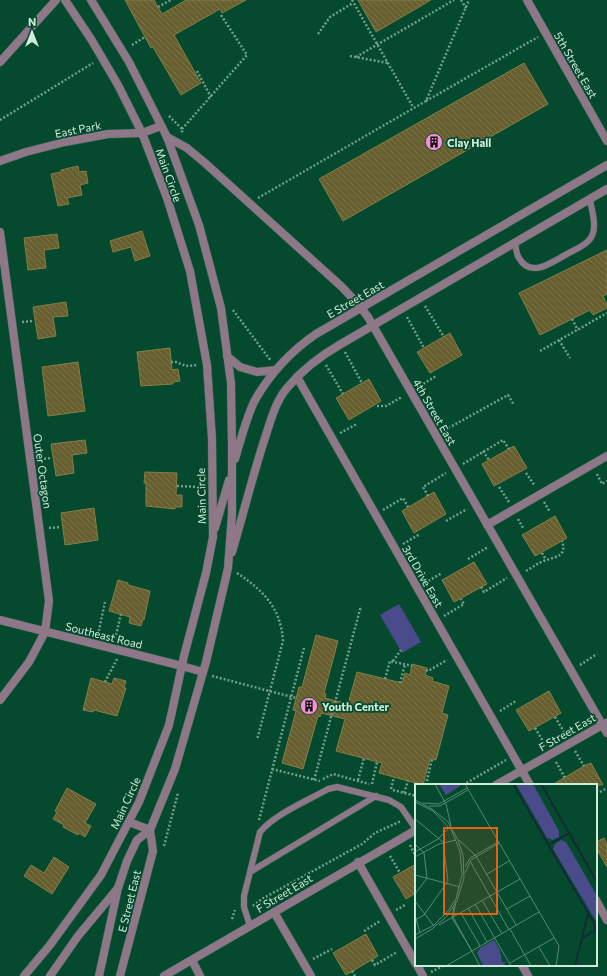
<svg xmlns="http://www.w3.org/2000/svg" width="607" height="976" viewBox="0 0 607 976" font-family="Commissioner,sans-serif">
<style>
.green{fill:#494b8b}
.building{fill:url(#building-back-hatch);stroke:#877e44}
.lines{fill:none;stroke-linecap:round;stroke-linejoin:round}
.service-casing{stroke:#29664d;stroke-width:7}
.minor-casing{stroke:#29664d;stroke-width:9}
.tertiary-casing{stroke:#29664d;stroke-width:9}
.path{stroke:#71a08a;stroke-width:2.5;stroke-dasharray:2 2;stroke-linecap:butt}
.service{stroke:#8e7786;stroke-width:6}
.minor{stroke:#8e7786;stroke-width:8}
.tertiary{stroke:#8e7786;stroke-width:8}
.labels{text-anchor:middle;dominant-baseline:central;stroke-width:3.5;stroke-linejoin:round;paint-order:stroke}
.street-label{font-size:11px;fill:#ceecda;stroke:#05492e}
.poi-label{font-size:11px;font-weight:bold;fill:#ceecda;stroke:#05492e;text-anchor:start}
.inset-river{fill:none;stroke:#132c33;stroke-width:2}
.inset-road{fill:none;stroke:#558a73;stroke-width:1}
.view{fill:#e76016;fill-opacity:0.15;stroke:#e76016;stroke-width:2}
.inset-edge{fill:none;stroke:#ceecda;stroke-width:2}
</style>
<defs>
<pattern id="building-back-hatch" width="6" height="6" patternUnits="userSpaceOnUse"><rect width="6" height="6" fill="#675f2f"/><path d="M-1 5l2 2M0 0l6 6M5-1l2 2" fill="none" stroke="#7c764d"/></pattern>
</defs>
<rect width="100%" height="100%" fill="#05492e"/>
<!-- green -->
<path class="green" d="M399 604 421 642 402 653 380 615Z"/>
<!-- building -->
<path class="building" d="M125 0H154L162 14 186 0H246L222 13 220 9 174 35 201 83 181 95 153 47 151 48Z
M358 0H431L376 32Z
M524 63 548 104 343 221 319 179Z
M78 166 79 172 86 171 88 183 80 185 82 195 67 198 69 204 58 206 51 174 61 172V170Z
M142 231 150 256 135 261 131 247 113 252 110 241Z
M57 234 59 248 44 250 46 268 28 270 24 238Z
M607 250V294L603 296 607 305V308L593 315 590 310 540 335 519 293Z
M66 302 68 316 53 317 56 336 38 339 33 307Z
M450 333 462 355 430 373 417 352Z
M170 348 172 370 178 369 180 381 173 382V384L141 386 137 352Z
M78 362 85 411 48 416 42 367Z
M369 379 381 401 349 420 336 398Z
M85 440 87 453 72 455 74 473 56 476 51 444Z
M514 446 527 468 494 486 482 464Z
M145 472 177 473 176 495H182V507H175V509L146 506V483H144Z
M434 492 446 514 414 533 402 511Z
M94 508 98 540 65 545 61 513Z
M555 516 567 538 535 556 522 535Z
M474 562 487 584 454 602 442 580Z
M118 580 128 583V585L150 591 144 620 143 619 141 626 129 623 130 617 109 611Z
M316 635 338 641 324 693 326 694 325 698 348 704 357 672 402 683 405 673 410 675 412 664 427 668 425 675 433 678 432 681 449 686 442 713 448 715 436 760 430 759 423 785 379 773 382 763 336 751 345 719 321 713 320 717 318 716 303 769 282 763 296 711 293 710 299 687H302Z
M91 678 112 684 114 678 126 681 124 688H126L117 716 94 710 93 712 83 710Z
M549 691 561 713 529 731 516 710Z
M591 763 603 785H552L584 766Z
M67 788 96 804 85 823 91 826 85 837 79 833 78 835 63 827 64 825 53 819 57 812 55 811Z
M604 838 607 844V867L596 848V842Z
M54 857 69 867 52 894 24 876 31 865 44 873Z
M416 864V893L406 899 393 877Z
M366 934 378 956 346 975 333 953Z"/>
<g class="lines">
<defs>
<path id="service" d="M515 243C516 247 516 254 519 258 531 279 552 262 567 254 574 250 585 246 590 239 598 229 592 211 590 200
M250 872 376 796
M250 926 244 907V896L260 832C275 814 307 801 328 789L337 787 389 800 401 807 416 829"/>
<path id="minor" d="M0 62 56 0
M167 137 187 148 205 163 342 287 358 304 368 317 607 733
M0 161 26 152 65 142 108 134 142 133 161 126
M0 232 49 601 45 632 29 662 0 700
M297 377 530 785
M487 525 607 456
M0 620 182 666 203 672
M496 785 606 723
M358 862 416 964
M596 900 607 920
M274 912 311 976
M192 960 200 976
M417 965 423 976
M522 965 528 976
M99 976 118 888
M120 976 153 851 150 830 129 822
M164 976 416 830"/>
<path id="tertiary" d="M527 0 607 141
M227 356 240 367 257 372 276 370
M235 459C241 439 246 418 255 400 270 374 291 351 316 334L607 165
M215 528 229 480
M232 552C243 515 252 478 264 441 270 423 275 402 287 388 302 370 320 356 341 344L607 189
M24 976 50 945 101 875 139 802 169 725 184 656 206 573 213 537 212 439 207 365 190 271 167 198 142 133 118 85 91 39 65 0
M50 976 78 936 118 888 127 861 137 840 150 830 175 769 206 662 226 577 228 568 232 514V445L231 383 221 308 199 225 167 137 129 62 91 0"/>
</defs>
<!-- service casing -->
<use href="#service" class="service-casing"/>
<!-- minor casing -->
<use href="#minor" class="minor-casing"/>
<!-- tertiary casing -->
<use href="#tertiary" class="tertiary-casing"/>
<!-- path -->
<path class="path" d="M352 0 413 107
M461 0 466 8
M158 7 171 0
M318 34 330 17 353 3
M132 45 145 37
M350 56 388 63
M356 57 454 0
M197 71 211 97
M426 101 538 37
M169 116 182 129V133
M0 120 93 63
M182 129 247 55 221 15
M258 198 426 101 469 0
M425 306 444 337
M233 310 271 361
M407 317 424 348
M572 319 578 330
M22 322 33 321
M559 340 570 358
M540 351 607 313
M345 352 362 383
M171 362H176L186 366 198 365
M326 365 343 394
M420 386 436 376
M377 406H386L402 397
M445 430 508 395 514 405
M340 433 357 424
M483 451 489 460
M40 459 52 458
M463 464 503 440 509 449
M526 473 535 486
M597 474 602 484 607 481
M177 486 202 487
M499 487 509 502
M428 496 423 487 446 473
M544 502 550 512
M383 510 403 498 408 507
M518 519 523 528
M446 521 467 509
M49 528 61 527
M403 544 420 534
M542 553 546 560
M468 559 488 547
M526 571C533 567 539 562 547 560 557 556 567 556 562 541
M237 573C263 590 281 608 283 641L257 740
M425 583 442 573
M481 587 484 592 507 578
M444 616 464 604 461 599
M98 635 105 602
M115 639 121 614
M393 661 401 650
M580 665 597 654
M426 670 428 671 447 660
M212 676 296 698
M385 679 390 661 412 666
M105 682 117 659
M400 683 405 664
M500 711 516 701
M555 717 566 735
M535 728 546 746
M575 751 584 766
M556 762 565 778
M272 769 320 781
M323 779 333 774 369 784
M314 780 361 606
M358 780 364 758
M372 784 377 762
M426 785 432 759
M463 785 506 760
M391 789 394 777
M393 790 416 796
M600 792 607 788
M404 793 408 781
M259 820 304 648
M410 845 416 857
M164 846 178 793
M390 856 400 873
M253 906 262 899 362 844 375 833 401 821
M396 910 405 905
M232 919 235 910
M364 931 380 921
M313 959 332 949
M372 960 375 965 397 952
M352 971 355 976
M431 972 445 965"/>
<!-- service -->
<use href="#service" class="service"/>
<!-- minor -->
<use href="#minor" class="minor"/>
<!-- tertiary -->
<use href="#tertiary" class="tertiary"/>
</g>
<!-- icons -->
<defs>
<symbol id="building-disc" viewBox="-11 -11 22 22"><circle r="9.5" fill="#f391d5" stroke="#05492e"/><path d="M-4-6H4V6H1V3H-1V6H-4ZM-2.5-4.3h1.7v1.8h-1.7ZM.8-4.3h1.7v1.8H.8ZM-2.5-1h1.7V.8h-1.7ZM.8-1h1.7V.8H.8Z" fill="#111"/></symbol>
</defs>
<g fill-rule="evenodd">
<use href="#building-disc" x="424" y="132" width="20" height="20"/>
<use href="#building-disc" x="299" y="696" width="20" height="20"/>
</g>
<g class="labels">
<!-- street labels -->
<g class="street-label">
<text transform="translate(576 65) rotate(60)">5th Street East</text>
<text transform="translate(78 129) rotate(-11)">East Park</text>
<text transform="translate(169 175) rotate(70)">Main Circle</text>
<text transform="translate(355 299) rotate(-30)">E Street East</text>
<text transform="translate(435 412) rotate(60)">4th Street East</text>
<text transform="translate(43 471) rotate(82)">Outer Octagon</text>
<text transform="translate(201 496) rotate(-91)">Main Circle</text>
<text transform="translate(423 576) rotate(60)">3rd Drive East</text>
<text transform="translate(104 635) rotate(14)">Southeast Road</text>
<text transform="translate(567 732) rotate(-30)">F Street East</text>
<text transform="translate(125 803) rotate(-65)">Main Circle</text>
<text transform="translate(284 893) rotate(-31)">F Street East</text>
<text transform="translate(129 901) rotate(-76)">E Street East</text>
</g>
<!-- poi labels -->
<g class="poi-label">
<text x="447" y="142">Clay Hall</text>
<text x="322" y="706">Youth Center</text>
</g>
</g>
<!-- overview -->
<g transform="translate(415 784)">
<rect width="182" height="182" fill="#05492e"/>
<path d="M24 0H44L45 2 31 11ZM101 0H118L144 47V53L138 56 132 54ZM146 56 151 58 182 112V139L138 65 140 60ZM79 156 85 166 87 178H91L87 182H68L62 169 65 164Z" fill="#494b8b"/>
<path class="inset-river" d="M98 0 179 139 182 152M126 0 182 98M133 61 154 49M168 154 182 145M160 182 173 130"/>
<path class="inset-road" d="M50 0 144 162 141 182M0 16 17 25 33 38 43 56 48 71 49 94 42 117 31 133 17 145M0 18 18 27 37 47 45 68 47 91 41 115 33 127 19 141 0 151M8 19 24 20 52 4M14 22H25L53 6M0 35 28 58 33 97 9 131 0 136M44 56 61 72 101 141M0 60 9 69 12 94 0 110M0 68 23 55 36 42 31 20 20 0M0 73 24 60 41 56M55 77 94 146M50 83 55 74 83 58M50 89 56 76 84 59M72 90 94 77M0 91 45 103M67 116 87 150M0 117 19 142M41 117 38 133 65 182M60 120 96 182M39 123 37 134 57 167M53 124 72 158M92 125 115 112M46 129 65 162M0 131 5 149M24 141 105 95M95 145 116 182M0 155 17 145M124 163 135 182M95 179 139 154M31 182 124 128"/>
<path class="view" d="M29 44H82V130H29Z"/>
<rect width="182" height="182" class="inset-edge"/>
</g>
<!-- north arrow -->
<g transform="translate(32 32)" stroke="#05492e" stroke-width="3" paint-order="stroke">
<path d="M0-3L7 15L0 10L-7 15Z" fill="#ceecda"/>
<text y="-6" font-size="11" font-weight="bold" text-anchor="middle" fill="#ceecda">N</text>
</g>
</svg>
